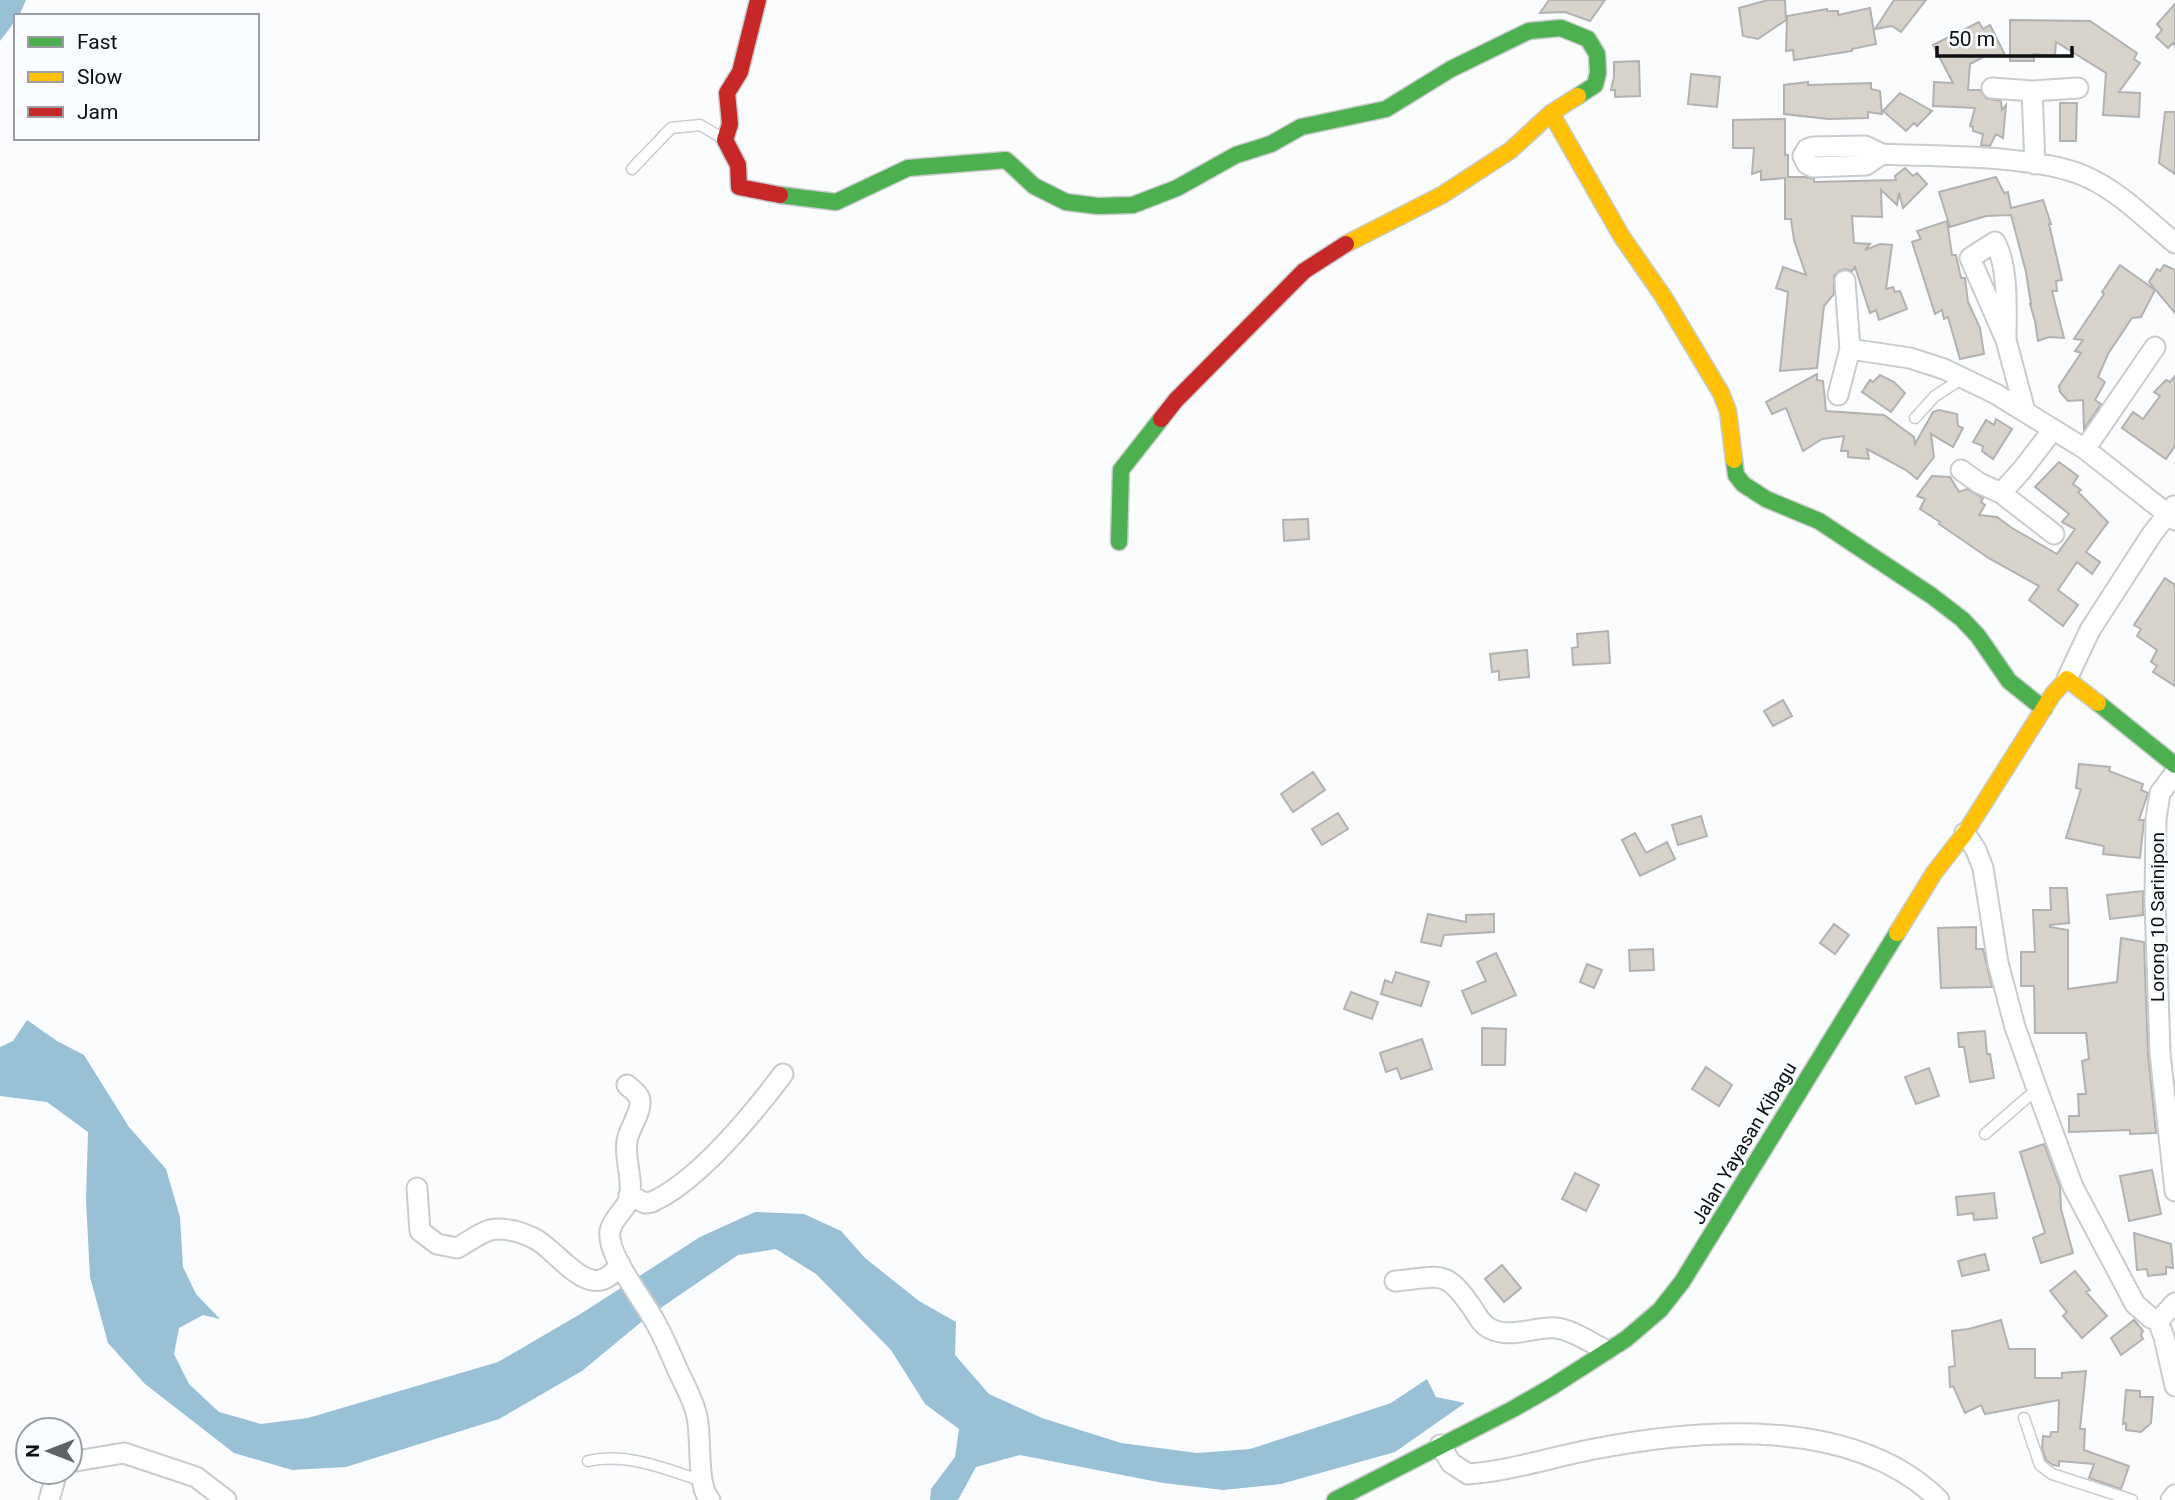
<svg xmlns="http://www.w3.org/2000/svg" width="2175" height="1500" viewBox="0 0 2175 1500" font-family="Roboto,sans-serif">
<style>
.water{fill:#98c0d7}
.building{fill:#d8d3ca;stroke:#b1b1b2;stroke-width:2}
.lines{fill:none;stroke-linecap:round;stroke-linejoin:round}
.lane-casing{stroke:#c9cbcd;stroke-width:13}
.street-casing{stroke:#c9cbcd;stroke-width:23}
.fast-casing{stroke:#c9cbcd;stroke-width:19}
.slow-casing{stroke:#c9cbcd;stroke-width:19}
.jam-casing{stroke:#c9cbcd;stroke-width:19}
.lane{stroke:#feffff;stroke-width:10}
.street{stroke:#feffff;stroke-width:19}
.fast{stroke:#4caf50;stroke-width:16}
.slow{stroke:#ffc107;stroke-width:16}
.jam{stroke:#c62828;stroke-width:16}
.labels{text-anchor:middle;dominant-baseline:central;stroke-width:5;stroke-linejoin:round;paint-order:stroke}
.street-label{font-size:19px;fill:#0d0f11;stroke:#f9fcff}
</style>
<rect width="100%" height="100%" fill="#fafcfe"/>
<!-- water -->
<path class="water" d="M0 0H26L19 16H16V20L0 41Z
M27 1020 57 1041 84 1055 129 1127 166 1169 180 1217 183 1267 196 1294 220 1319 203 1315 179 1328 174 1354 189 1384 219 1412 261 1424 308 1418 498 1362 582 1313 700 1237 755 1212 804 1214 841 1231 865 1258 919 1301 956 1322 955 1355 989 1394 1042 1418 1121 1443 1197 1453 1250 1449 1318 1427 1391 1403 1427 1379 1436 1397 1465 1403 1395 1452 1281 1484 1223 1490 1163 1483 1020 1455 976 1467 958 1500H930L931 1489 955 1457 959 1429 925 1404 891 1350 816 1274 776 1249 738 1255 646 1318 582 1371 499 1419 346 1467 292 1470 234 1453 145 1384 108 1343 90 1277 86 1200 88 1132 47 1102 0 1096V1047L13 1041Z"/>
<!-- building -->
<path class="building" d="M1549 0H1605L1590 21 1565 12 1540 13Z
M1768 0H1785L1786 20 1758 39 1743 36 1739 8Z
M1894 0H1926L1901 32 1892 26 1875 29Z
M2175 4V46L2173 43 2168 48 2156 37 2162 30 2157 24Z
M1870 8 1876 44 1852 49V51L1794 60 1793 50 1786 51 1787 16 1827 9V11H1838V15Z
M2010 20 2090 21 2137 53 2134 59 2140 63 2119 92 2140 93 2139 117 2103 115 2106 73 2056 42 2055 56 2034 54V61H2010Z
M1979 22 1983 29 1990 25 2005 55H1987L1970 64 1968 90H1980L1986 98 2001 101 2002 110 2006 105 2003 138 1996 134 1990 146 1981 145 1983 134 1973 131V127L1970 126 1975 108 1933 106 1934 82 1953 83 1933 45Z
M1639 61 1640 96 1615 97V90H1611L1614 77V62Z
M1691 74 1720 77 1717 107 1688 104Z
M1808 82V85L1871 83V89L1880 91 1882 114 1868 112V118L1828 119 1784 114V85Z
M1900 93 1932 111 1917 126 1914 123 1906 131 1883 111Z
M2060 103H2077L2076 141H2060Z
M2165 112H2175V174L2159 163Z
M1785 119V155H1788V177H1805L1814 179V182L1896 180 1895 176 1905 168 1913 176 1917 173 1927 184 1903 208 1899 193 1897 205 1881 190 1882 217 1852 216 1854 243 1870 244 1865 250 1880 244 1892 245 1886 289 1893 287 1895 292 1900 291 1907 309 1879 320 1876 310 1870 313 1855 267 1852 271 1845 269 1839 271 1834 276V294L1824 306 1817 368 1780 371 1788 292 1776 288 1783 267 1806 275 1794 240 1791 219H1785V178L1761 180V171L1752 174 1754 148H1733V120Z
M1996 177 2004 193 2008 192 2011 208 2043 200 2051 224H2049L2062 280 2056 281 2057 291H2052L2064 338 2049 337 2038 341 2035 321 2030 304H2031L2026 272 2011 215 1986 216 1950 227 1939 192Z
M1947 221 1952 255H1956L1961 278H1965L1968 302 1980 328 1984 354 1960 359 1948 317 1944 319 1942 310 1935 314 1912 242 1921 239 1917 231Z
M2120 265 2155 290 2141 317 2132 318 2108 354 2098 377 2105 382 2095 400 2101 404 2084 429 2083 400 2068 401 2060 392 2059 386 2081 353 2075 351 2083 340 2074 339 2104 294 2102 292Z
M2164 265 2175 270V313L2149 282 2157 269 2160 271Z
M1817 374V380L1823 381 1826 411 1884 415 1914 437 1915 444 1933 412 1939 410 1957 414 1958 426 1963 428 1953 447 1931 434 1934 457 1917 479 1906 470 1867 449 1869 459 1848 457V451H1841L1844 436 1822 439 1803 451 1786 408 1772 414 1766 402Z
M1880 375 1894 382 1905 393 1891 412 1862 392 1870 380 1873 382Z
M2175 376V446L2166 459 2122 428 2133 412 2143 419 2160 396 2154 392 2166 380 2170 382Z
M1996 419 2012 429 1993 459 1982 451 1983 446 1973 442 1986 420 1994 425Z
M2059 462 2078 476 2073 484 2081 490 2078 492 2108 522 2086 552 2100 562 2092 574 2077 562 2058 590 2078 605 2063 626 2029 600 2039 586 1990 559 1939 524 1940 522 1920 509 1925 499 1917 496 1932 476 1950 477 1959 492 1967 489 1983 498 1981 502 1985 505 1979 515 1997 517 2012 528 2057 554 2075 529 2062 522 2069 514 2035 487Z
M1308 519 1309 539 1284 541 1283 520Z
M2165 578 2175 585V686L2153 672 2157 666 2151 662 2157 650 2137 636 2141 629 2134 625Z
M1608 631 1610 663 1573 665 1572 648 1578 647 1577 634Z
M1527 650 1529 677 1499 680V671L1492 672 1490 654Z
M1783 700 1792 716 1773 726 1764 711Z
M2079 764 2110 767 2109 771 2143 784 2141 790 2148 793 2139 820H2144L2140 858 2103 854 2104 846 2066 838 2081 789 2076 788Z
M1313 772 1325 790 1293 812 1281 794Z
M1338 813 1348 829 1322 845 1312 829Z
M1701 816 1707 836 1678 845 1672 825Z
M1635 833 1646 853 1667 842 1675 859 1640 876 1622 840Z
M2050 888H2067L2069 923 2050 925V927L2068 930V989L2117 982 2121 938 2144 942 2148 1054 2156 1133 2130 1134V1130L2069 1132V1116H2079L2078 1094H2086L2082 1061 2089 1059 2086 1033H2035L2034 986H2021V952H2035L2033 910H2051Z
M2143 891V915L2110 919 2107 895Z
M1428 914 1466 922V915L1494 914V932L1444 935 1441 946 1421 942Z
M1834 924 1849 935 1835 954 1820 943Z
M1976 927V949H1983L1992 987 1941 988 1938 928Z
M1653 949 1654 970 1630 971 1629 950Z
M1496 953 1516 995 1472 1014 1462 991 1486 981 1477 962Z
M1587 964 1602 970 1594 988 1580 982Z
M1396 972 1429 982 1421 1006 1381 994 1385 980 1392 983Z
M1351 992 1378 1002 1372 1019 1344 1009Z
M1482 1028 1506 1029 1505 1065H1482Z
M1985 1031 1987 1054H1990L1994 1078 1970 1082 1964 1047H1959L1958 1033Z
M1422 1039 1432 1069 1401 1079 1397 1068 1386 1072 1380 1053Z
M1706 1067 1732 1085 1719 1106 1692 1089Z
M1929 1068 1939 1096 1916 1104 1905 1077Z
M2044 1144 2060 1187 2061 1209 2073 1253 2041 1263 2033 1238 2045 1233 2020 1152Z
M2152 1170 2161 1214 2129 1221 2120 1176Z
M1575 1173 1599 1185 1586 1211 1562 1199Z
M1994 1193 1997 1218 1974 1220 1973 1213 1958 1215 1956 1197Z
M2134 1233 2171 1244 2173 1268 2166 1267V1274L2148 1276 2147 1269 2137 1270Z
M1985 1254 1989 1270 1962 1276 1958 1261Z
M1502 1265 1521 1288 1504 1302 1485 1279Z
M2075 1271 2090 1290 2086 1292 2107 1316 2082 1338 2063 1316 2067 1312 2050 1291Z
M2001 1320 2009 1349H2035V1378H2062V1373L2086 1371 2080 1429H2085L2084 1450 2129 1466 2121 1489 2089 1478 2094 1464 2059 1461V1466L2053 1465 2046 1460 2042 1448 2043 1436 2050 1437 2051 1432H2058L2059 1400 1985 1414 1981 1405 1965 1413 1953 1386 1950 1387 1949 1367 1955 1366 1952 1331 1969 1329Z
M2134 1320 2143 1331 2141 1335 2143 1339 2121 1355 2111 1338Z
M2126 1390 2140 1391V1397H2153L2151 1423 2141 1432 2126 1430V1423L2123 1424Z"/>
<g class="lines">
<defs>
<path id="lane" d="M632 169 671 128 700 125 722 138
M1915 418 1935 396 1963 378
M1985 1134 2037 1089
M2024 1418 2040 1465 2052 1474 2132 1500
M588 1461C626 1452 667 1469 702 1481"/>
<path id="street" d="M1992 88 2032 91 2078 88
M2032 91 2035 164
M1882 154 1866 165 1813 167 1807 164 1803 156 1807 149 1813 147 1865 146 1882 154C1938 157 2040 154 2089 178 2121 193 2148 221 2175 243
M2006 340C2006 312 2009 267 1995 242L1970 258 2006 340 2025 411
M1850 349 1910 358 1944 369 1996 394 2085 449 2175 520
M1838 395 1850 349 1845 281
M2085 449 2155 347
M1961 470 1979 483 2001 493 2054 534
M2001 493 2022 470 2052 431
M2067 679 2090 630 2152 534 2174 506
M2175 773 2160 793 2156 819 2155 901 2160 1053 2175 1191
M1965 833 1976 850 1983 868 1998 963 2015 1027 2037 1089 2073 1187 2135 1304 2151 1318 2158 1321 2164 1337 2175 1386
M627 1085C632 1090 639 1093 640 1101 641 1114 629 1128 627 1141 624 1160 634 1180 629 1199 625 1211 613 1217 610 1231 606 1254 643 1299 654 1320 664 1337 671 1355 679 1373 686 1387 694 1402 697 1417 702 1439 696 1485 710 1500
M417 1188 420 1231 437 1244 457 1248C469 1242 482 1230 496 1229 510 1229 525 1233 537 1240 563 1256 592 1306 620 1264
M629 1195 645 1203 652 1202C699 1180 752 1115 783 1074
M1395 1281C1442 1277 1445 1268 1473 1309 1478 1317 1482 1325 1491 1329 1511 1339 1536 1326 1556 1328 1573 1330 1591 1343 1606 1350
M2158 1321 2175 1303
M1440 1445 1451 1463 1468 1474C1510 1471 1552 1457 1594 1449 1701 1428 1854 1416 1939 1500
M70 1462 124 1453 196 1477 226 1500
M49 1500 57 1472
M2171 1500 2175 1495"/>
<path id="fast" d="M780 195 836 202 908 168 1006 160 1034 186 1066 202 1098 206 1133 205 1177 188 1236 155 1271 144 1301 127 1386 109 1451 69 1529 31 1561 28 1588 39 1597 54 1598 73 1595 85 1578 96
M1734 460 1736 475 1743 484 1766 499 1819 521 1932 596 1962 619 1978 636 2009 681 2044 709
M1119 542 1121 470 1161 419
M2098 703 2175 765
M1335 1500 1513 1409 1553 1386 1626 1339 1660 1310 1682 1282 1897 933"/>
<path id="slow" d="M1551 113 1622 237 1663 296 1721 393 1728 411 1734 460
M1346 244 1442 195 1511 150 1551 113 1578 96
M1897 933 1934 873 1965 833 2053 694 2067 679 2098 703"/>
<path id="jam" d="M758 0 740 72 727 93 730 124 725 140 738 165 739 187 780 195
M1161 419 1176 400 1304 271 1346 244"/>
</defs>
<!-- lane casing -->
<use href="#lane" class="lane-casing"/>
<!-- street casing -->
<use href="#street" class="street-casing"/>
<!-- fast casing -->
<use href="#fast" class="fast-casing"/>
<!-- slow casing -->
<use href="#slow" class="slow-casing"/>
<!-- jam casing -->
<use href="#jam" class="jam-casing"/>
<!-- lane -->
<use href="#lane" class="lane"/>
<!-- street -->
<use href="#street" class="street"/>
<!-- fast -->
<use href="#fast" class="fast"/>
<!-- slow -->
<use href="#slow" class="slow"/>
<!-- jam -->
<use href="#jam" class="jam"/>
</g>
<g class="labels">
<!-- street labels -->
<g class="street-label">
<text transform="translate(2157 917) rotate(-90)">Lorong 10 Sarinipon</text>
<text transform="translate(1744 1143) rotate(-59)">Jalan Yayasan Kibagu</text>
</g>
</g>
<!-- legend -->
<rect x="14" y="14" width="245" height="126" fill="#f9fcff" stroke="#9b9da0" stroke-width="2"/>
<rect x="28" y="37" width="35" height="10" fill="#4caf50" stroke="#9b9da0" stroke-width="2"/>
<text x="77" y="49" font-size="21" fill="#0d0f11">Fast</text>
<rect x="28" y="72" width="35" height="10" fill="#ffc107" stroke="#9b9da0" stroke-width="2"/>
<text x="77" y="84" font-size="21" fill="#0d0f11">Slow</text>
<rect x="28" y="107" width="35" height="10" fill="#c62828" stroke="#9b9da0" stroke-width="2"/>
<text x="77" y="119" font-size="21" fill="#0d0f11">Jam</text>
<!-- north arrow -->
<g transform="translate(49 1451) rotate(270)"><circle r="33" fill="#f9fcff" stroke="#9b9da0" stroke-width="2"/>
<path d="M0-5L12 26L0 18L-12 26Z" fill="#606264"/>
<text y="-10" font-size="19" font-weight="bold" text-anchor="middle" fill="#0d0f11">N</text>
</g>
<!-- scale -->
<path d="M1937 46v10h135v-10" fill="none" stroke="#0d0f11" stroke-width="3.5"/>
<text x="1948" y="46" font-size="21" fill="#0d0f11" stroke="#f9fcff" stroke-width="5" paint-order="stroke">50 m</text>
</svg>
